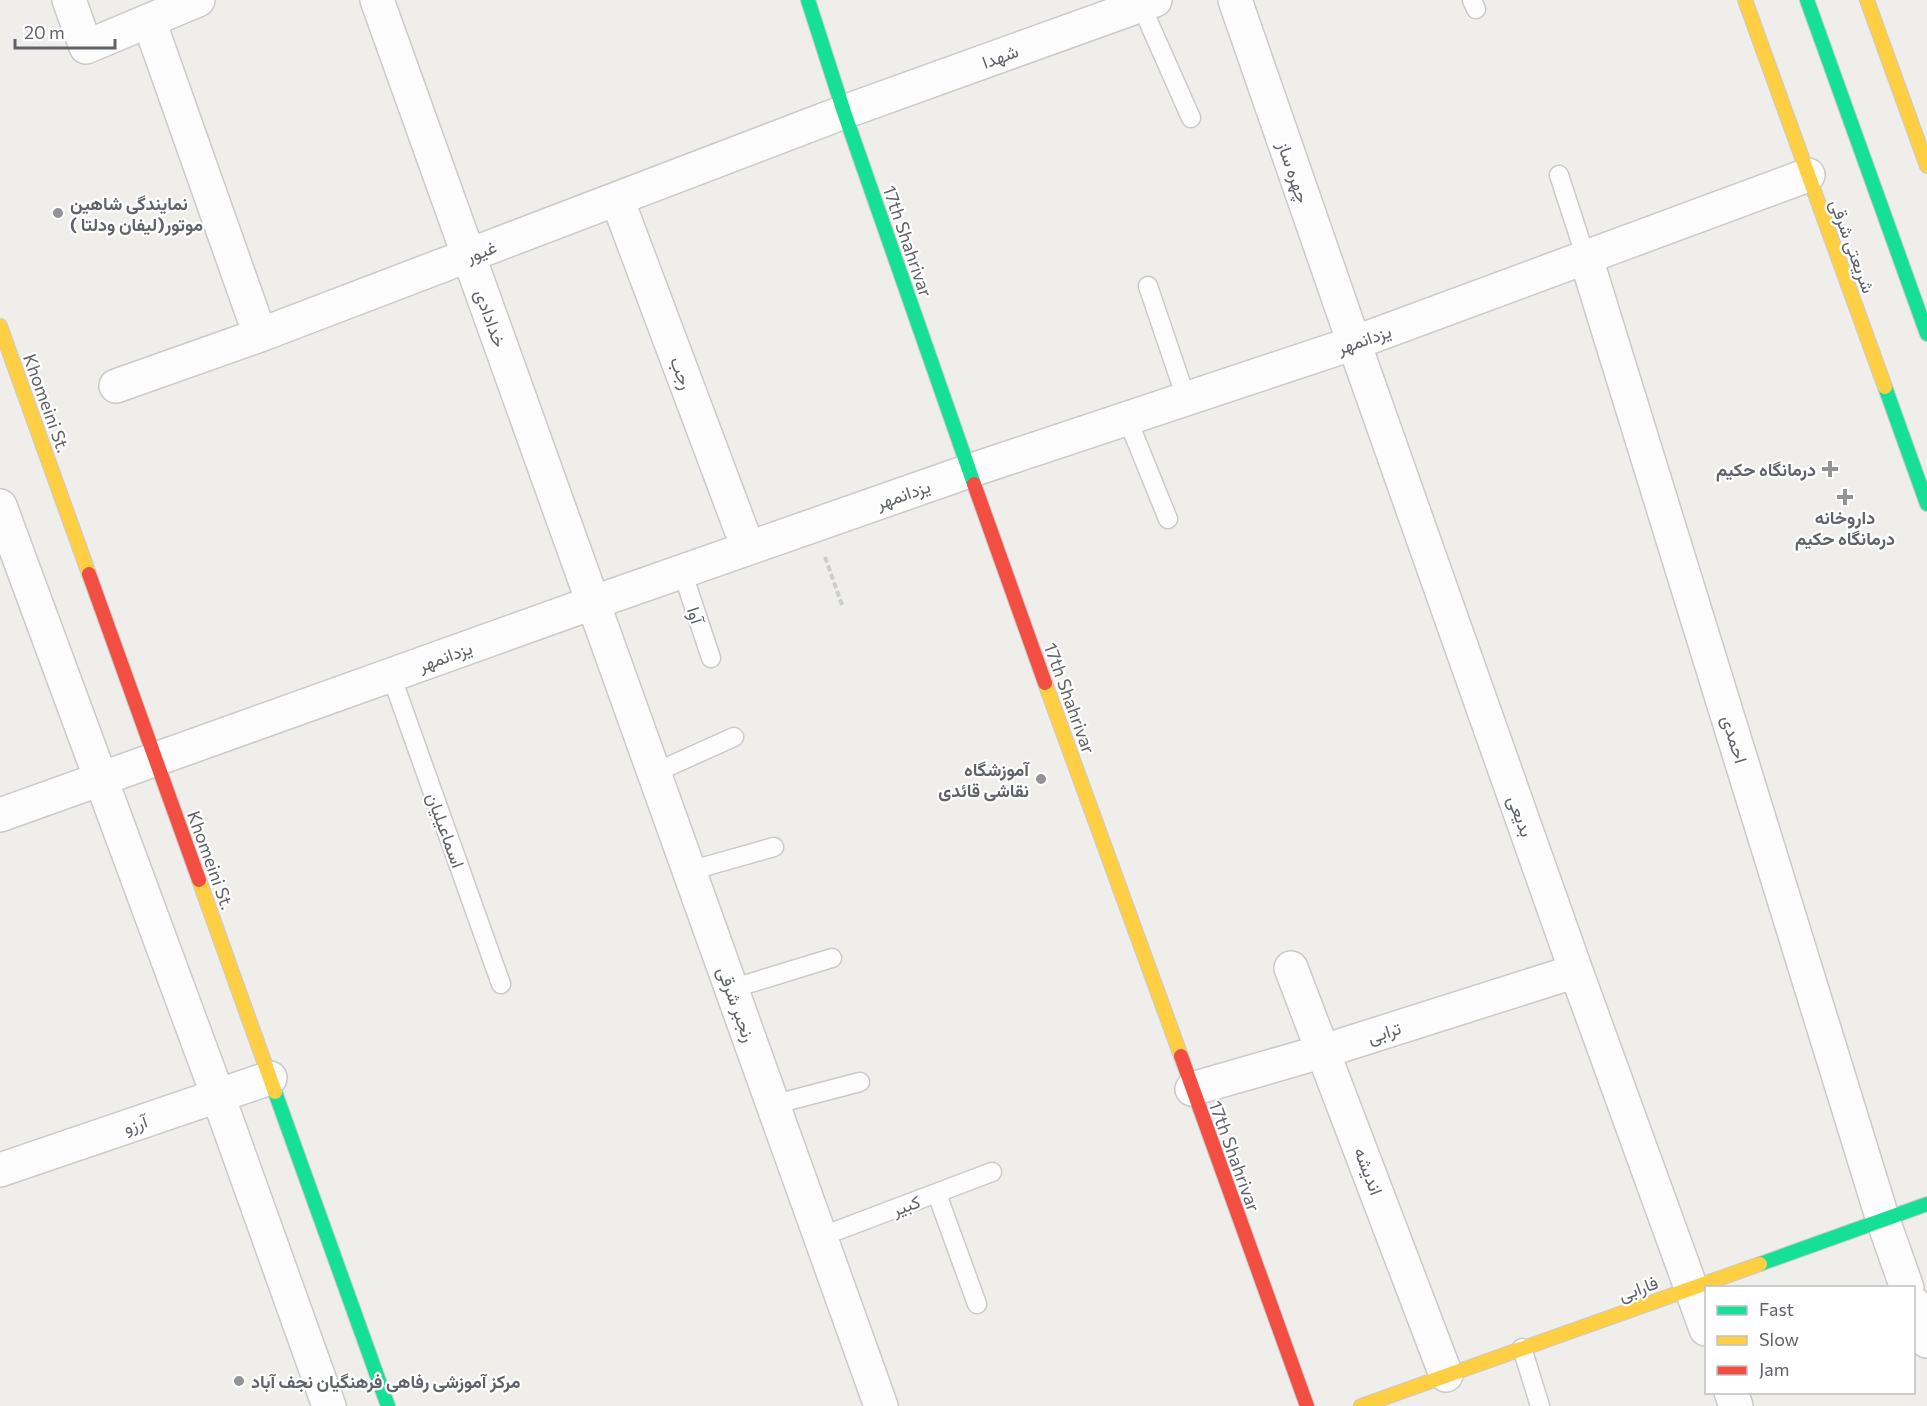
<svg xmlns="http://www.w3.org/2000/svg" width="1927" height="1406" viewBox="0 0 1927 1406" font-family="Commissioner,Vazirmatn,sans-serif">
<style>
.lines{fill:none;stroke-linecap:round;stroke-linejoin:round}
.lane-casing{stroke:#cbcacb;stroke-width:21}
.street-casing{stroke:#cbcacb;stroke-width:36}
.fast-casing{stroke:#cacacb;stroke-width:16}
.slow-casing{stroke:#cacacb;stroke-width:16}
.jam-casing{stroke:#cacacb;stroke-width:16}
.path{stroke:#cacfcc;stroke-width:4;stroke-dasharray:6 3;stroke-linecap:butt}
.lane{stroke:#fdfcfc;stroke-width:18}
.street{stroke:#fdfcfc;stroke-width:33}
.fast{stroke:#16e098;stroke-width:14}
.slow{stroke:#ffcf43;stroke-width:14}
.jam{stroke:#f24e42;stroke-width:14}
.poi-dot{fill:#919396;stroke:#fff;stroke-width:2}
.labels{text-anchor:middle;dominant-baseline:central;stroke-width:4.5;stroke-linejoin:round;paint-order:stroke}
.street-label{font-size:18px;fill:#5f6268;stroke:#fff}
.poi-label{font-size:18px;font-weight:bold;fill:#5f6268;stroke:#fff;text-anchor:start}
</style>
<rect width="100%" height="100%" fill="#efeeea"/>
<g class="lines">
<defs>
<path id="lane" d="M1472 0 1476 9
M1141 5 1191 118
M1559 175 1586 258
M1148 286 1186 398
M1127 418 1168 519
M682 571 711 658
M391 675 501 984
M654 773 734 737
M689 871 774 847
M731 989 832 958
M772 1105 860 1082
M937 1194 977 1304
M820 1237 992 1172
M1522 1348 1540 1406"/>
<path id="street" d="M69 0 86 47 198 0
M377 0 881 1406
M1235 0 1354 343 1576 971 1706 1329
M149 21 260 335
M617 199 748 548
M1586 258 1883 1220 1907 1288
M116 386 260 335 844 112 1155 0
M0 506 218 1096 329 1406
M0 815 592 603 969 471 1354 343 1808 175
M1291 968 1446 1375
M1192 1089 1324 1051 1576 971
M0 1170 270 1078
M1914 1304 1927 1341
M1731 1392 1736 1406"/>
<path id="fast" d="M808 0 844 112 974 484
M1807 0 1927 334
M1885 387 1927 504
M275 1092 388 1406
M1760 1264 1927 1204"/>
<path id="slow" d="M1745 0 1885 387
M1867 0 1927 166
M0 326 89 574
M1045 683 1181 1056
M199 880 275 1092
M1361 1406 1760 1264"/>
<path id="jam" d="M974 484 1045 683
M89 574 199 880
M1181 1056 1307 1406"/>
</defs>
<!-- lane casing -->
<use href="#lane" class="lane-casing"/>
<!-- street casing -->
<use href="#street" class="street-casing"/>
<!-- fast casing -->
<use href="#fast" class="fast-casing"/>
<!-- slow casing -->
<use href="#slow" class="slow-casing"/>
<!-- jam casing -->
<use href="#jam" class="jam-casing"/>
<!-- path -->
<path class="path" d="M825 557 842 605"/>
<!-- lane -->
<use href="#lane" class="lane"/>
<!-- street -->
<use href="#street" class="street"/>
<!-- fast -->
<use href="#fast" class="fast"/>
<!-- slow -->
<use href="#slow" class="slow"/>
<!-- jam -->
<use href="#jam" class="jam"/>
</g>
<!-- markers -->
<g class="poi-dot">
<circle cx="58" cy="213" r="6"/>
<path d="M1827 460h6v6h6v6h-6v6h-6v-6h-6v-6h6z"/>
<path d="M1842 488h6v6h6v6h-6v6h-6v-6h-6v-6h6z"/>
<circle cx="1041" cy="779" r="6"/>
<circle cx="239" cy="1381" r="6"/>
</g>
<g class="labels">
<!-- street labels -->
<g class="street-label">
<text transform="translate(1000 56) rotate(-20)">شهدا</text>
<text transform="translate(1294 172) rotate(71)">چهره ساز</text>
<text transform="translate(908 241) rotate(71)">17th Shahrivar</text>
<text transform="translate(1853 246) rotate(70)">شریعتی شرقی</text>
<text transform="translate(481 251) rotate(-21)">غیور</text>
<text transform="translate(491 318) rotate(70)">خدادادی</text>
<text transform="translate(1364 339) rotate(-19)">یزدانمهر</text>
<text transform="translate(682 373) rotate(70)">رجب</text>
<text transform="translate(47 403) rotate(70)">Khomeini St.</text>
<text transform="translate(903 494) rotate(-19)">یزدانمهر</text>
<text transform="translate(696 615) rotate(72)">آوا</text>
<text transform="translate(445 656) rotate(-20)">یزدانمهر</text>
<text transform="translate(1070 698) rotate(70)">17th Shahrivar</text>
<text transform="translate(1735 739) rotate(73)">احمدی</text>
<text transform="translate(1521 816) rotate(70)">بدیعی</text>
<text transform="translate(446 830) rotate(70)">اسماعیلیان</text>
<text transform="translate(211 860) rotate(70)">Khomeini St.</text>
<text transform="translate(737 1004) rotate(70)">رنجبر شرقی</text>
<text transform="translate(1384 1032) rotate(-18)">ترابی</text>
<text transform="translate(135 1124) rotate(-19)">آرزو</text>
<text transform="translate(1235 1156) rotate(70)">17th Shahrivar</text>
<text transform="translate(1369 1171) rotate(69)">اندیشه</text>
<text transform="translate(906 1205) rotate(-20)">کبیر</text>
<text transform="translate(1638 1288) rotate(-20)">فارابی</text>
</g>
<!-- poi labels -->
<g class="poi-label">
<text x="70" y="203">نمایندگی شاهین<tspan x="70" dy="21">موتور(لیفان ودلتا )</tspan></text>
<text x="1816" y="469" text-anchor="end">درمانگاه حکیم</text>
<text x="1845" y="517" text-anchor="middle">داروخانه<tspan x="1845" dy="21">درمانگاه حکیم</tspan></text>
<text x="1029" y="769" text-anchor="end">آموزشگاه<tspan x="1029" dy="21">نقاشی قائدی</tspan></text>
<text x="251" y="1381">مرکز آموزشی رفاهی فرهنگیان نجف آباد</text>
</g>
</g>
<!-- legend -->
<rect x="1705" y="1286" width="210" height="108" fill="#ffffff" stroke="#bfc0c3" stroke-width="1.5"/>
<rect x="1717" y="1306" width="30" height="9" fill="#16e098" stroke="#bfc0c3" stroke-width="1.5"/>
<text x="1759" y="1316" font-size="18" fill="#5f6268">Fast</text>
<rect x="1717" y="1336" width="30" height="9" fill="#ffcf43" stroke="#bfc0c3" stroke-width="1.5"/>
<text x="1759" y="1346" font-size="18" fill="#5f6268">Slow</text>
<rect x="1717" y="1366" width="30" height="9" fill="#f24e42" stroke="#bfc0c3" stroke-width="1.5"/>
<text x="1759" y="1376" font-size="18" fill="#5f6268">Jam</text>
<!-- scale -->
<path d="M15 39v9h100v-9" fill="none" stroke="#5f6268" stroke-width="3"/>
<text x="24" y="39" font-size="18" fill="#5f6268" stroke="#ffffff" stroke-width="4.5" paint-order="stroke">20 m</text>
</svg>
